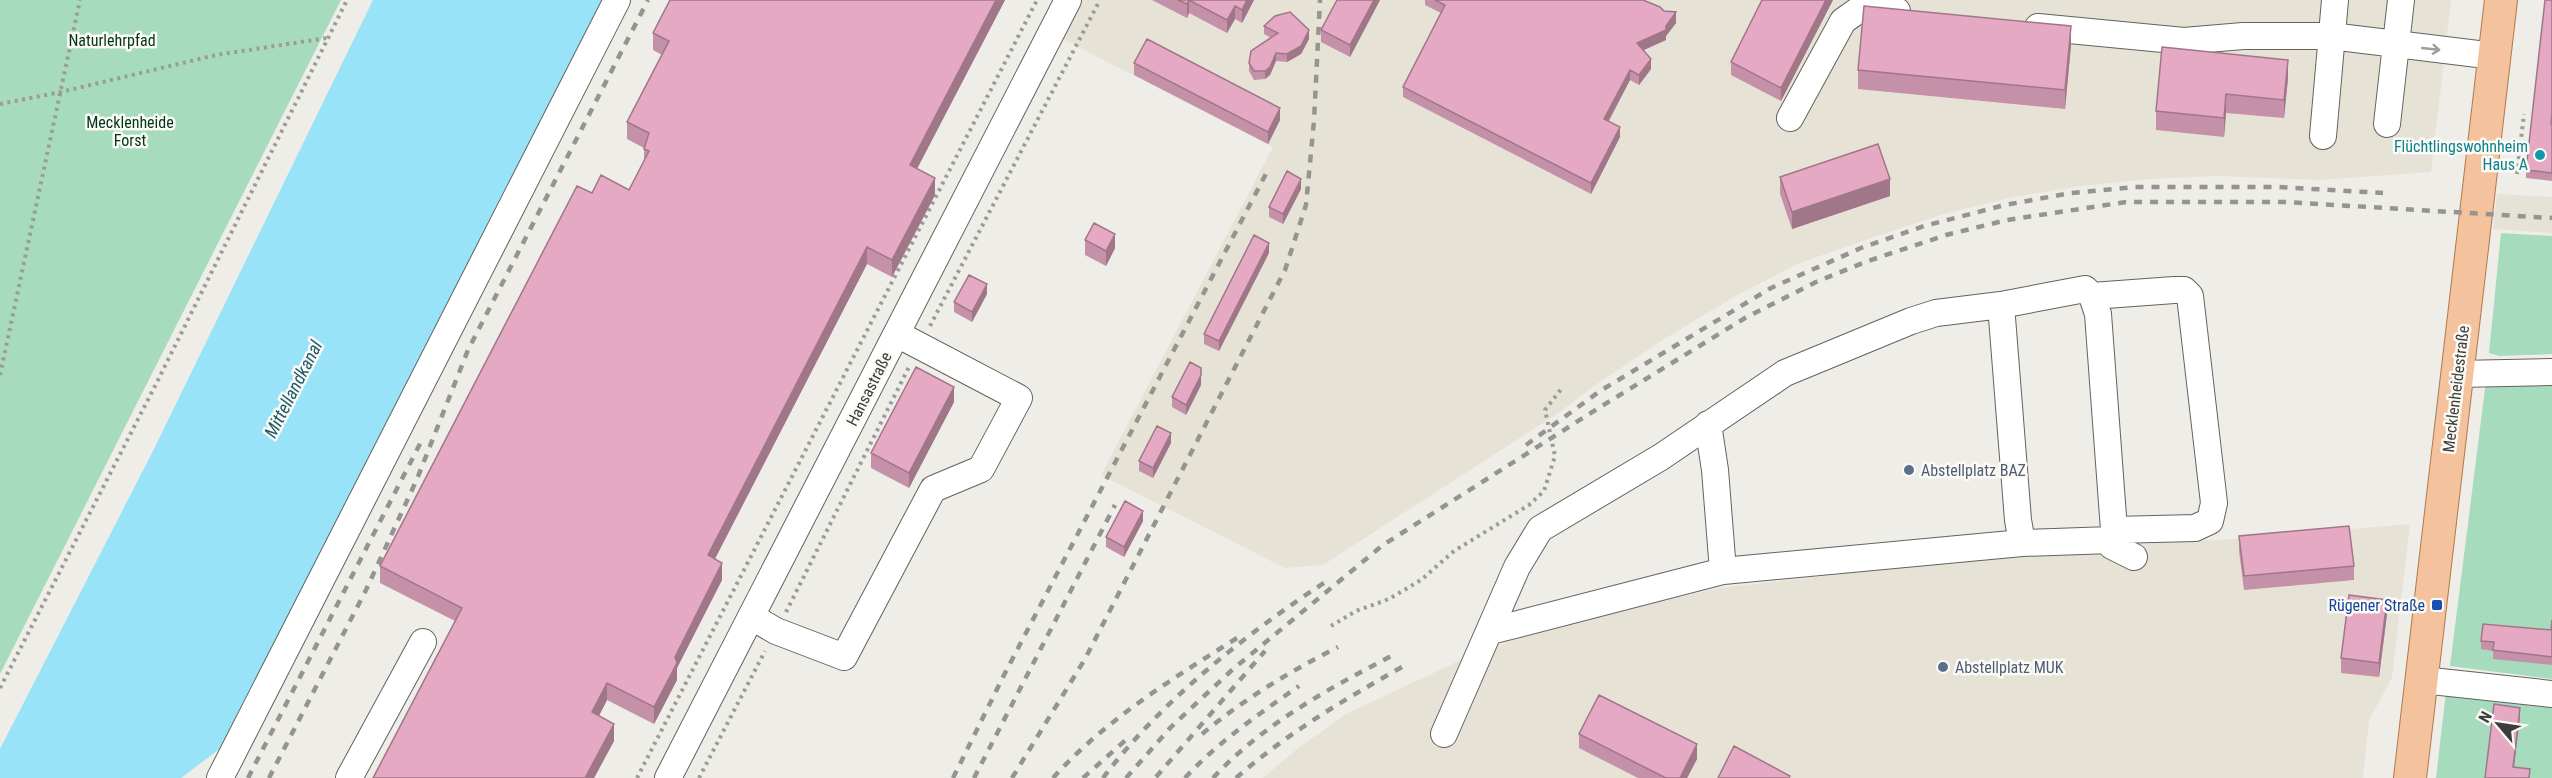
<svg xmlns="http://www.w3.org/2000/svg" width="2552" height="778" viewBox="0 0 2552 778" font-family="'Roboto Condensed',sans-serif">
<style>
.built{fill:#e6e3d6}
.green{fill:#a7dbbe}
.water{fill:#98e3f8}
.lines{fill:none;stroke-linecap:round;stroke-linejoin:round}
.minor-casing{stroke:#63625e;stroke-width:28}
.major-casing{stroke:#af7950;stroke-width:34}
.path{stroke:#9b9b97;stroke-width:4;stroke-dasharray:3 4.5;stroke-linecap:butt}
.minor{stroke:#fff;stroke-width:26}
.major{stroke:#f4c29d;stroke-width:32}
.rail{stroke:#949490;stroke-width:4.5;stroke-dasharray:8 8;stroke-linecap:butt}
.wall{fill:#c591a9}
.shaded-wall{fill:#a07689}
.building{fill:#e5a9c4;stroke:#a07689;stroke-width:1.5}
.oneway{stroke:#9e9e9d}
.culture-dot{fill:#0f9aa8;stroke:#fbfaf5;stroke-width:2}
.service-dot{fill:#5c6f8a;stroke:#fbfaf5;stroke-width:2}
.transit-dot{fill:#1a4fb4;stroke:#fbfaf5;stroke-width:2}
.labels{text-anchor:middle;dominant-baseline:central;stroke-width:5;stroke-linejoin:round;paint-order:stroke}
.park-label{font-size:16px;fill:#00341e;stroke:#fbfaf5}
.culture-label{font-size:16px;fill:#0d838f;stroke:#fbfaf5;text-anchor:end}
.street-label{font-size:16px;fill:#3d3d3b;stroke:#fbfaf5}
.service-label{font-size:16px;fill:#4e5e75;stroke:#fbfaf5;text-anchor:start}
.transit-label{font-size:16px;fill:#164399;stroke:#fbfaf5;text-anchor:end}
.water-label{font-size:18px;font-style:italic;fill:#1e5b6a;stroke:#fbfaf5}
</style>
<rect width="100%" height="100%" fill="#eeede7"/>
<!-- built -->
<path class="built" d="M1068 0H2451L2431 172 2319 180 2218 176 2149 179 2082 186 2013 197 1944 214 1874 237 1797 264 1732 298 1661 341 1594 386 1560 412 1323 565 1285 568 1101 475 1273 147 1051 33Z
M2497 194 2552 197V233L2493 229Z
M2410 524 2392 678 2369 720 2363 778H1263L1297 749 1346 714 1461 660 1507 642 1603 615 1720 588 2068 548 2233 539Z"/>
<!-- green -->
<path class="green" d="M0 0H341L0 674Z
M2501 233 2552 236V354L2499 356 2489 353Z
M2552 379V679L2450 666 2486 381Z
M2446 692 2552 707V778H2436Z"/>
<!-- water -->
<path class="water" d="M373 0H606L222 747 181 778H0V749L153 451Z"/>
<g class="lines">
<defs>
<path id="minor" d="M2038 27 2184 41 2243 36H2331L2494 56
M1790 118 1843 21 1860 9 1897 11
M2387 124 2401 0
M2323 136 2335 0
M2092 296 2174 290H2184L2190 296 2214 503 2210 521 2195 528 2114 530
M2458 374 2552 372
M1708 424 1715 470 1723 571
M2111 540 2022 543 2018 520 2001 305 2085 289 2092 296 2098 314 2114 530 2111 540 2112 546 2134 557
M752 617 776 631 844 657 933 489 981 469 1019 398 897 334
M1491 631 1723 571 2022 543
M2422 680 2552 694
M1444 734 1517 567 1540 529 1661 457 1785 373 1911 321 1936 313 2001 305
M220 778 617 0
M349 778 423 642
M668 778 1068 0"/>
<path id="major" d="M2410 778 2501 0"/>
</defs>
<!-- minor casing -->
<use href="#minor" class="minor-casing"/>
<!-- major casing -->
<use href="#major" class="major-casing"/>
<!-- path -->
<path class="path" d="M0 104 61 92 216 55 327 38
M2517 174 2524 114
M930 326 1100 0
M0 375 80 0
M786 612 910 365
M1331 626 1356 611 1389 599 1421 580 1454 551 1529 505 1544 491 1555 456 1545 410 1562 388
M0 688 153 390 347 0
M637 778 1037 0
M699 778 765 651"/>
<!-- minor -->
<use href="#minor" class="minor"/>
<!-- major -->
<use href="#major" class="major"/>
<!-- rail -->
<path class="rail" d="M1526 445 1600 391 1771 288 1861 248 1924 226 2005 205 2071 193 2135 187H2278L2383 193
M1202 734C1244 699 1289 672 1338 647
M1156 777 1265 651
M248 778 422 440
M269 778 366 590 417 479 468 350 648 0
M953 778 1004 675 1268 170
M974 778 1115 505
M1012 778 1085 659 1285 270 1306 205 1314 121 1320 0
M1053 778C1105 720 1172 679 1237 638
M1083 778 1128 738
M1103 778C1160 702 1248 632 1327 581
M1126 778 1171 727 1232 670 1383 545 1597 409 1745 318 1816 282 1868 261 1946 235 2007 220 2126 202H2285L2552 218
M1185 778C1218 742 1259 714 1299 686
M1213 778C1264 723 1330 688 1395 654
M1236 778C1289 732 1342 701 1402 667"/>
</g>
<!-- wall -->
<path class="wall" d="M1005 0 917 169 935 195 892 277 867 264 715 559 722 580 677 668V680L654 724 607 700 599 716 614 741 594 778H373L455 621 380 583V566L592 193 629 190 644 161V148L627 139V122L662 55 653 50V33Z
M1152 0H1254L1242 23 1235 19 1227 33 1189 13 1187 18Z
M1337 0H1380L1350 57 1321 42V30Z
M1425 0H1643L1664 11 1676 23 1666 36V40L1644 50 1651 69 1639 85 1630 80 1609 121 1620 137 1591 194 1403 97V87L1441 13 1425 5Z
M1762 0H1833L1781 101 1731 75V62Z
M1264 26 1309 39 1301 54 1287 62 1276 61 1270 75 1265 79 1254 80 1249 71V63L1271 38 1264 34Z
M2071 45 2065 109 1858 89V70Z
M1134 63 1280 120 1268 144 1134 75Z
M2288 78 2284 118 2226 113 2224 137 2156 130V111Z
M2552 124V181L2526 178V170Z
M1780 177 1890 196 1792 229 1780 194Z
M1301 189 1283 224 1269 217V207Z
M1085 240 1115 248 1106 266 1085 255Z
M1269 253 1219 351 1204 344V334Z
M987 294 972 322 954 312V302Z
M1201 385 1186 415 1172 407V397Z
M954 402 909 488 871 468V453Z
M1171 443 1153 478 1139 471V461Z
M1143 521 1124 557 1106 547V537Z
M2239 536 2354 566V580L2244 590 2239 551Z
M2387 614 2379 677 2341 673V658Z
M2552 620V665L2493 659V651L2481 649V641L2551 630Z
M1579 734 1697 759 1687 778H1638L1579 748Z"/>
<!-- shaded-wall -->
<path class="shaded-wall" d="M996 0H1005L910 182V165Z
M1189 0V13L1187 18V4Z
M1247 0H1254L1242 23V10Z
M1374 0H1380L1350 57V45Z
M1826 0H1833L1781 101V88Z
M1235 6V19L1227 33V20Z
M1676 12V23L1666 36V40L1637 53V43L1666 26Z
M2071 26V45L2065 109V90Z
M1309 30V39L1301 54 1287 62V54Z
M1276 53V61L1270 75 1265 79V71Z
M1651 59V69L1639 85V75Z
M2288 60V78L2284 118V100Z
M1630 70V80L1604 129V119Z
M2226 94V113L2224 137V118Z
M1280 108V120L1268 144V132Z
M1620 127V137L1591 194V183Z
M935 178V195L892 277V260Z
M1301 179V189L1283 224V214Z
M1890 179V196L1792 229V212Z
M1115 234V248L1106 266V251Z
M1269 243V253L1219 351V341Z
M867 247V264L708 572V555Z
M987 284V294L972 322V312Z
M1201 375V385L1186 415V405Z
M954 387V402L909 488V473Z
M1171 433V443L1153 478V468Z
M1143 511V521L1124 557V547Z
M722 563V580L677 668V680L654 724V707L675 657Z
M2387 600V614L2379 677V663Z
M607 683V700L592 729V712Z
M2520 708V717L2513 776V767Z
M614 724V741L594 778H585Z
M1697 744V759L1687 778H1680Z"/>
<!-- building -->
<path class="building" d="M670 0H996L910 165 935 178 892 260 867 247 708 555 722 563 675 657 677 663 654 707 607 683 592 712 614 724 585 778H373L462 608 380 566 577 186 592 193 601 175 629 190 649 151 644 149 649 133 627 122 669 41 653 33Z
M1178 0H1189L1187 4Z
M1189 0H1247L1242 10 1235 6 1227 20Z
M1337 0H1374L1350 45 1321 30Z
M1435 0H1643L1660 7 1664 11 1676 12 1666 26V30L1637 43 1651 59 1639 75 1630 70 1604 119 1620 127 1591 183 1403 87 1445 5Z
M1762 0H1826L1781 88 1731 62Z
M2545 0H2552V114L2551 124H2552V173L2526 170Z
M1864 6 2071 26 2065 90 1858 70Z
M1290 12 1309 30 1301 46 1287 54 1276 53 1270 67 1265 71H1254L1249 63 1251 51 1278 33 1264 26 1275 16Z
M1147 39 1280 108 1268 132 1134 63Z
M2162 47 2288 60 2284 100 2226 94 2224 118 2156 111Z
M1878 144 1890 179 1792 212 1780 177Z
M1287 171 1301 179 1283 214 1269 207Z
M1094 223 1115 234 1106 251 1085 240Z
M1254 235 1269 243 1219 341 1204 334Z
M969 275 987 284 972 312 954 302Z
M1190 362 1201 368V375L1186 405 1172 397Z
M916 367 954 387 909 473 871 453Z
M1157 426 1171 433 1153 468 1139 461Z
M1125 501 1143 511 1124 547 1106 537Z
M2349 526 2354 566 2244 576 2239 536Z
M2349 595 2387 600 2379 663 2341 658Z
M2552 620V657L2493 650 2494 642 2481 641 2483 624 2551 630Z
M1599 695 1697 744 1680 778H1666L1579 734Z
M2494 704 2520 708 2513 767 2530 769 2529 778H2485Z
M1734 746 1790 776 1789 778H1718Z"/>
<!-- one-way arrows -->
<defs><path id="oneway-shaft" d="M-6 0H5M1.5-3L5.5 0L1.5 3" fill="none" stroke-width="1.6" stroke-linecap="round" stroke-linejoin="round" transform="scale(1.5)"/></defs>
<use class="oneway" href="#oneway-shaft" transform="translate(2431 49) rotate(6)"/>
<!-- markers -->
<circle class="culture-dot" cx="2540" cy="155" r="6"/>
<g class="service-dot">
<circle cx="1909" cy="470" r="6"/>
<circle cx="1943" cy="667" r="6"/>
</g>
<rect class="transit-dot" x="2431" y="599" width="12" height="12" rx="3"/>
<g class="labels">
<!-- park labels -->
<g class="park-label">
<text x="112" y="40">Naturlehrpfad</text>
<text x="130" y="122">Mecklenheide<tspan x="130" dy="18">Forst</tspan></text>
</g>
<!-- culture labels -->
<g class="culture-label">
<text x="2528" y="146">Flüchtlingswohnheim<tspan x="2528" dy="18">Haus A</tspan></text>
</g>
<!-- street labels -->
<g class="street-label">
<text transform="translate(869 389) rotate(-63)">Hansastraße</text>
<text transform="translate(2456 389) rotate(-83)">Mecklenheidestraße</text>
</g>
<!-- service labels -->
<g class="service-label">
<text x="1921" y="470">Abstellplatz BAZ</text>
<text x="1955" y="667">Abstellplatz MUK</text>
</g>
<!-- transit labels -->
<g class="transit-label">
<text x="2425" y="605">Rügener Straße</text>
</g>
<!-- water labels -->
<g class="water-label">
<text transform="translate(293 389) rotate(-63)">Mittellandkanal</text>
</g>
</g>
<!-- north arrow -->
<g transform="translate(2498 724) rotate(299)" stroke="#fbfaf5" stroke-width="4.5" paint-order="stroke">
<path d="M0-4.5L10 22L0 15L-10 22Z" fill="#3d3d3b"/>
<text y="-9" font-size="16" font-weight="bold" text-anchor="middle" fill="#3d3d3b">N</text>
</g>
</svg>
